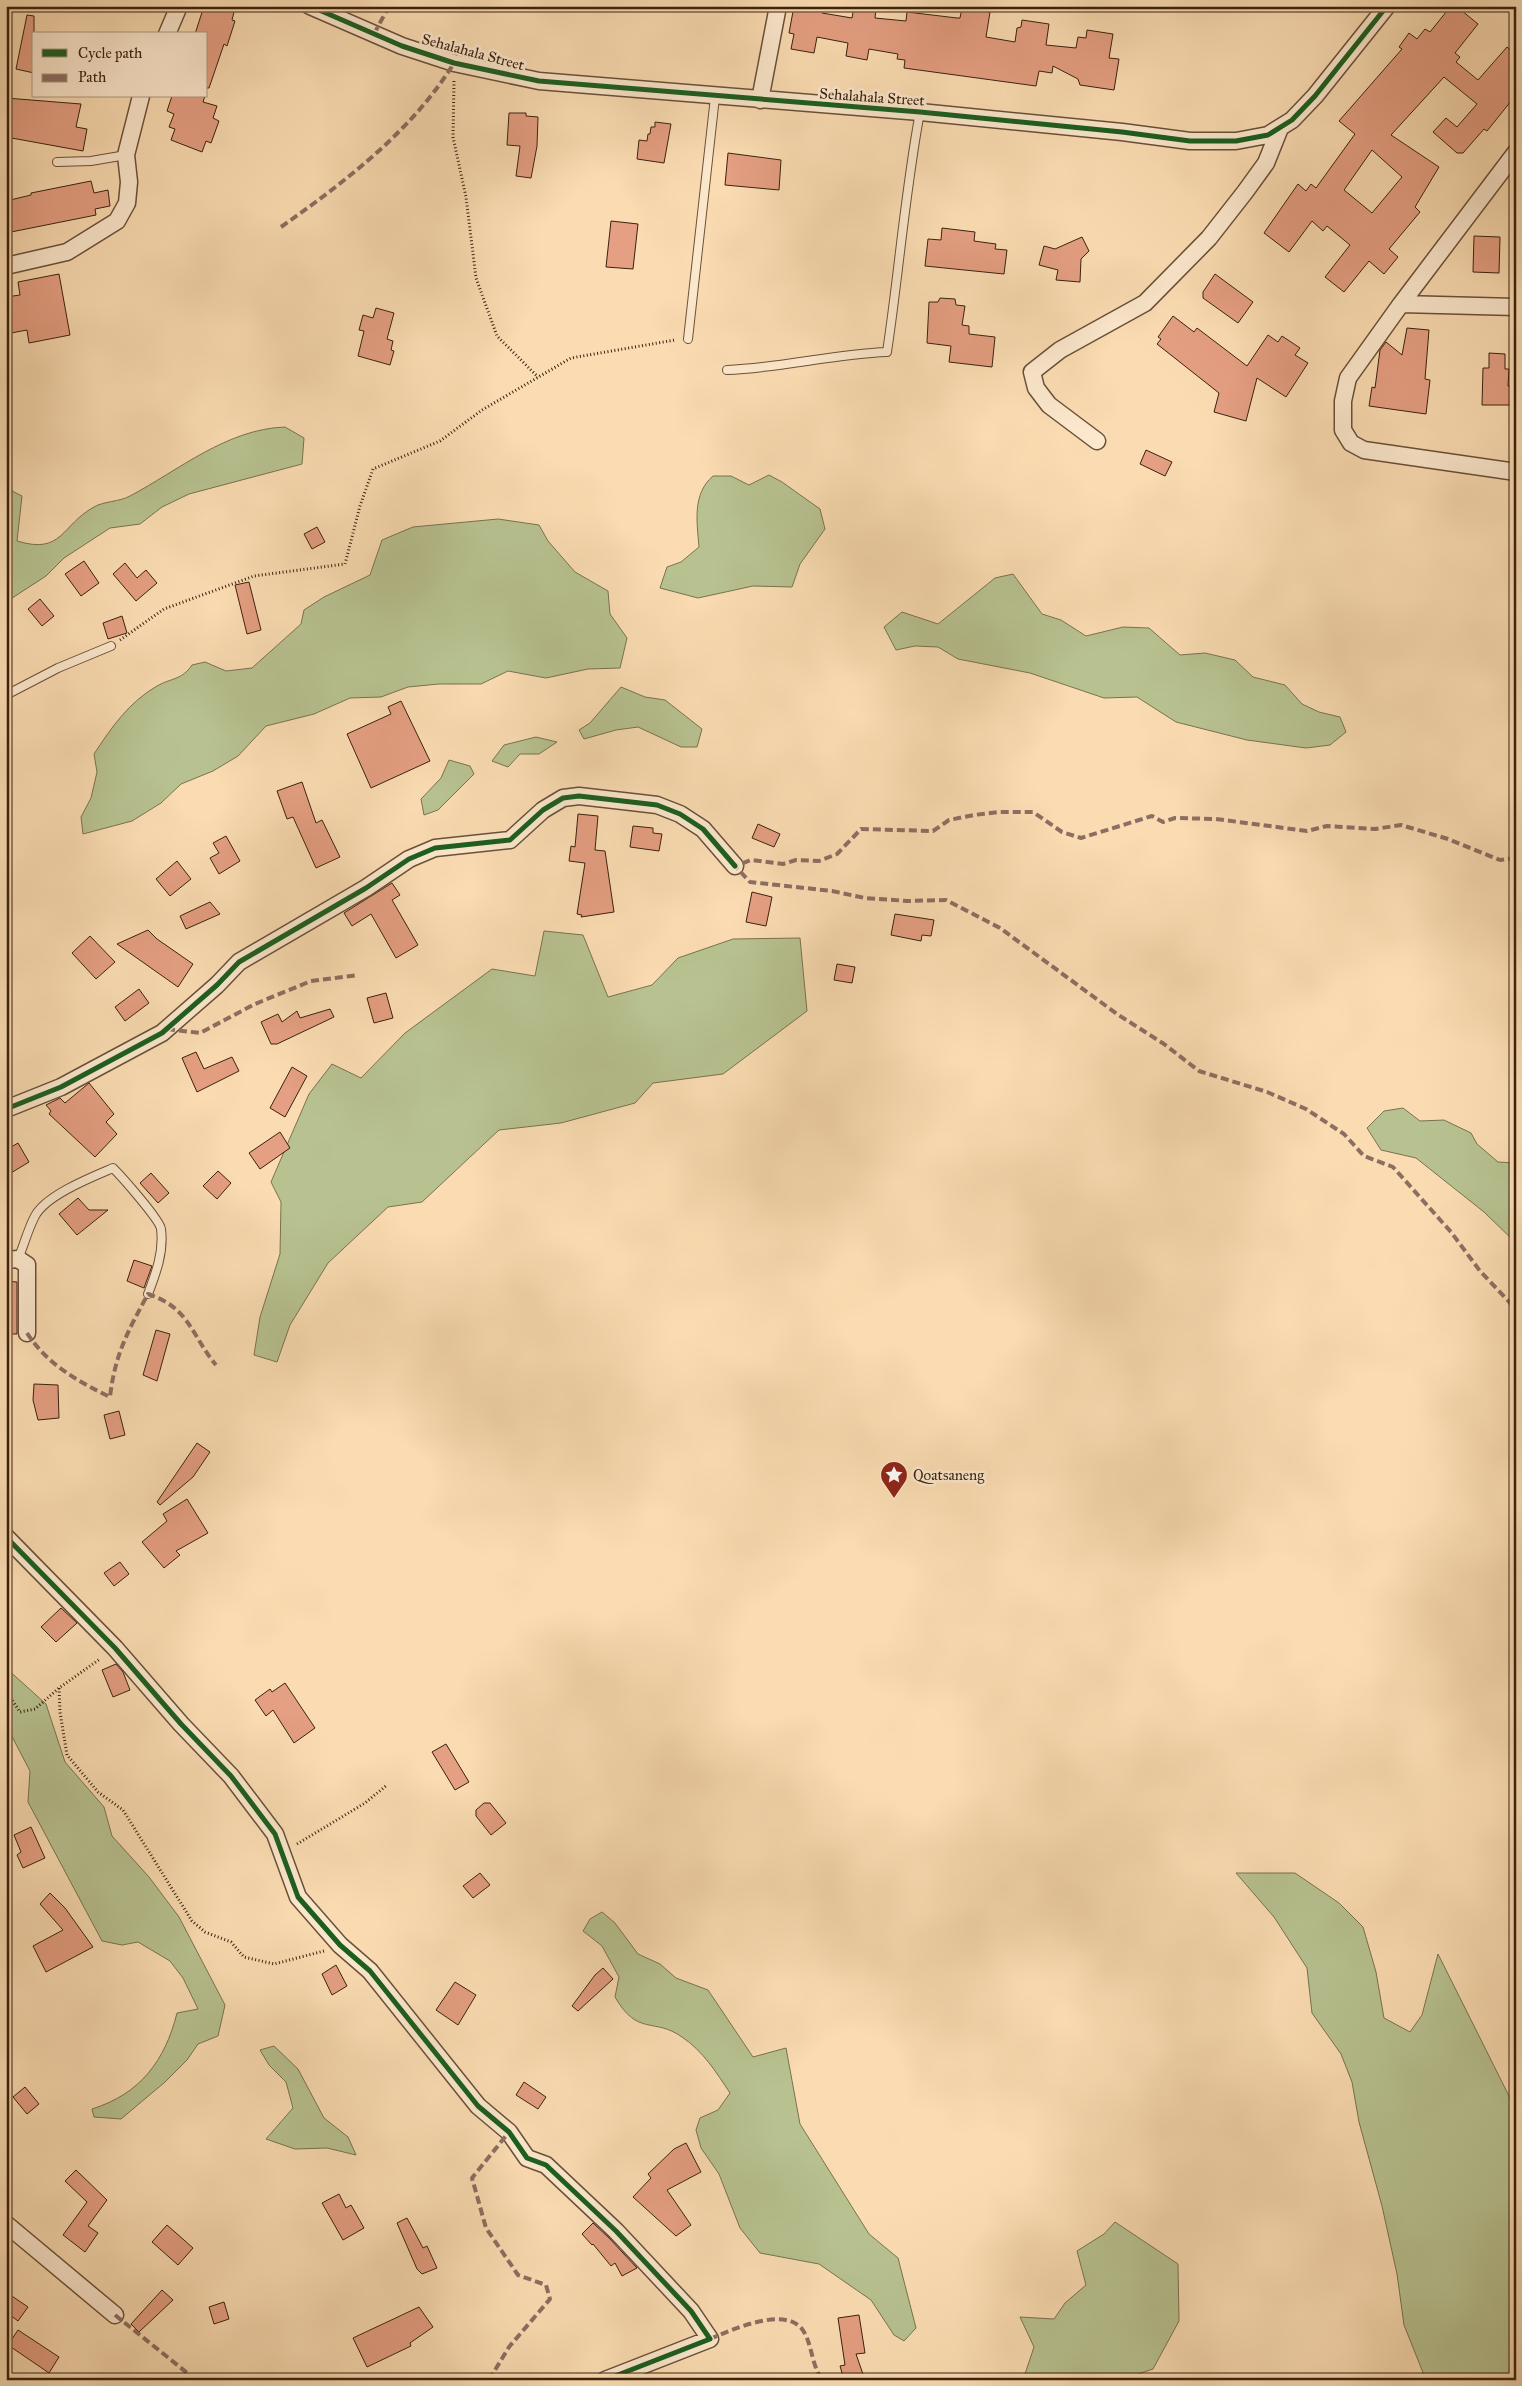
<svg xmlns="http://www.w3.org/2000/svg" width="1522" height="2386" viewBox="0 0 1522 2386" font-family="'IM FELL Great Primer',serif">
<style>
.green{fill:#b8c291;stroke:#797250}
.building{fill:#e59f82;stroke:#3a2110;fill-rule:evenodd}
.lines{fill:none;stroke-linecap:round;stroke-linejoin:round}
.lane-casing{stroke:#6a5038;stroke-width:10}
.street-casing{stroke:#6a5038;stroke-width:19}
.path{stroke:#3a2110;stroke-width:3;stroke-dasharray:1 2.5;stroke-linecap:butt}
.lane{stroke:#fce8cd;stroke-width:8}
.street{stroke:#fce8cd;stroke-width:16}
.quiet{stroke:#8d6e63;stroke-width:4;stroke-dasharray:8 4;stroke-linecap:butt}
.cycleway-casing{stroke:#fce8cd;stroke-width:8}
.cycleway{stroke:#1b5e20;stroke-width:5}
.labels{text-anchor:middle;dominant-baseline:central;stroke-width:5;stroke-linejoin:round;paint-order:stroke}
.street-label{font-size:15px;fill:#3a2110;stroke:#fce8cd}
.poi-label{font-size:15px;fill:#3a2110;stroke:#fce8cd;text-anchor:start}
</style>
<rect width="100%" height="100%" fill="#fbdcb2"/>
<filter id="stains"><feTurbulence type="fractalNoise" baseFrequency=".004" numOctaves="4"/><feColorMatrix values="0 0 0 0 .2 0 0 0 0 .09 0 0 0 0 .02 0 0 0 .5 -.17"/></filter>
<radialGradient id="worn" r=".72"><stop offset=".6" stop-color="#630" stop-opacity="0"/><stop offset="1" stop-color="#630" stop-opacity=".3"/></radialGradient>
<!-- green -->
<path class="green" d="M285 427 304 438 302 464 189 494 162 507 140 524 110 528 64 558 46 576 6 602V488L22 496 17 541C63 555 61 525 94 507 104 501 119 502 130 496 179 470 227 429 285 427Z
M769 475 782 482 820 509 825 529 800 564 792 587 753 586 698 598 660 588 667 567 681 562 699 547C697 522 692 494 713 476H731L749 485Z
M498 519 539 525 548 541 575 572 608 591 610 614 627 638 620 668 588 669 546 678 508 671 481 684H439L408 687 381 697 350 698 314 714 266 726 238 756 213 771 181 784 161 803 132 821 83 834 81 817 91 798 97 772 94 754C111 728 129 702 157 686 171 678 182 680 192 665L205 662 226 671 252 668 301 624 304 610 324 597 370 575 382 540 413 527Z
M1013 574 1042 614 1061 620 1086 636 1123 627 1149 628 1180 655 1205 653 1235 660 1253 677 1285 685 1302 704 1319 712 1340 717 1346 732 1330 745 1306 748 1247 740 1176 722 1137 697 1104 698 1030 673 958 659 938 647 915 646 896 650 884 627 902 612 938 624 995 578Z
M621 687 645 697 665 700 702 729 697 747H681L638 727 616 730 584 739 579 730 590 723Z
M536 737 557 742 539 754H520L508 767 492 761 504 745Z
M449 760 470 766 474 774 438 810 424 815 421 799 441 778Z
M544 931 583 935 608 997 652 985 678 958 733 939 800 938 807 1011 723 1074 653 1083 635 1103 561 1123 499 1130 422 1202 388 1207 328 1263 290 1325 277 1362 254 1355 260 1317 280 1254 281 1202 271 1182 309 1094 332 1064 361 1078 405 1033 492 969 535 976Z
M1403 1108 1420 1121 1444 1120 1471 1133 1477 1144 1498 1162 1516 1163V1243L1484 1212 1416 1158 1381 1150 1367 1128 1384 1111Z
M6 1668 46 1704 65 1762 104 1807 112 1836 149 1877 179 1917 225 2005 218 2036 198 2044 187 2060 165 2082 121 2119 94 2117 92 2109C140 2094 165 2061 177 2013L198 2009 183 1978 170 1961 138 1942 122 1945 102 1941 28 1802 30 1771 6 1725Z
M1236 1873H1295L1339 1903 1363 1927 1376 1972 1384 2018 1410 2032 1422 2015 1438 1954 1516 2110V2380H1426L1404 2325 1397 2274 1382 2206 1359 2122 1352 2082 1341 2054 1312 2013 1307 1968 1274 1917Z
M602 1912 615 1923 638 1954 660 1964 676 1978 708 1990 753 2057 786 2048 800 2124 869 2234 898 2258 916 2328 904 2341 894 2335 871 2300 819 2264 760 2253 740 2228 719 2174 701 2148 696 2130 700 2118 718 2110 730 2093C716 2072 703 2051 682 2037 654 2017 638 2037 615 1997L619 1977 602 1946 583 1931 590 1919Z
M274 2046 298 2069 324 2118 348 2137 356 2155 327 2148 295 2149 266 2139 293 2108 286 2082 269 2065 260 2050Z
M1115 2222 1178 2264 1179 2321 1153 2369 1120 2380H1023L1034 2347 1020 2317 1054 2319 1065 2303 1086 2285 1077 2251 1104 2234Z"/>
<!-- building -->
<path class="building" d="M204 6H231L230 10 234 12 232 20 235 21 227 46 224 44 209 88H206V34H195Z
M794 6H824L822 13 852 18 854 6H862L876 9 875 18 906 21 907 12 957 18H960L962 8 990 12 986 37 1015 42 1017 28 1021 27 1022 20 1049 24 1046 45 1076 48 1078 37 1086 38 1087 30 1113 34 1109 58 1119 59 1114 90 1080 85 1078 79 1053 66 1052 73 1039 71 1036 86 904 68 905 60 897 59 898 54 869 49 867 60 846 56 848 43 817 37 814 53 791 49 794 34 789 33Z
M1451 6H1456L1478 24 1455 53 1460 57 1456 62 1478 80 1507 47 1516 55V95L1487 131 1484 129 1463 153H1457L1433 132 1446 118 1457 127 1477 104 1444 77 1391 135 1439 167 1415 207 1420 212 1389 249 1398 257 1384 274 1369 261 1344 292 1325 277 1350 245 1327 226 1323 231 1312 221 1289 252 1264 233 1298 184 1306 191 1311 184 1316 188 1355 134 1339 121 1402 49 1399 47 1409 33 1417 39 1425 29 1430 32ZM1372 150 1402 177 1372 213 1344 190Z
M27 15 34 16V73L16 69Z
M172 96H205L203 102 217 106 213 118 219 121 211 143 206 141 202 152 171 140 175 129 169 127 174 114 167 111Z
M6 98 81 104 76 127 87 129 83 151 6 137Z
M509 113H526V116L538 117 537 146 531 178 516 176 520 146 507 145Z
M655 122 671 124 664 163 637 159 639 140 647 141 648 134H650L651 127H655Z
M728 153 781 160 779 190 725 185Z
M91 181 94 193 108 190 110 206 95 209 96 215 6 233V201L31 195V193Z
M611 221 638 224 633 269 606 267Z
M942 228 975 232 974 241 996 244 995 249 1007 250 1004 274 925 266 928 239 941 240Z
M1474 236 1500 237 1499 273 1473 272Z
M1082 237 1089 251 1081 259 1080 282 1056 280 1058 270 1039 265 1044 246 1055 249Z
M59 274 70 335 29 343 27 330 6 334V297L20 295 18 282Z
M1215 274 1253 302 1238 323 1203 298V292Z
M940 298 955 299 956 305 965 306 962 325 969 326V334L995 337 992 367 949 362 951 346 927 343 929 302H938Z
M376 308 394 313 387 339 393 341 391 350 394 351 390 365 358 356 364 331 359 330 363 315 373 318Z
M1173 316 1194 332 1197 328 1247 366 1268 335 1278 342 1282 336 1300 348 1295 355 1308 363 1286 397 1257 378 1246 421 1214 412 1219 393 1157 344 1161 339 1158 337Z
M1407 328 1429 330 1425 379 1430 380 1426 414 1369 406 1372 387 1375 388 1380 350 1386 342 1402 355Z
M1489 353 1505 354V369H1509L1508 386H1515V405H1482L1483 368H1489Z
M1146 450 1172 462 1165 476 1140 464Z
M317 527 325 542 312 549 304 534Z
M84 561 99 583 81 596 65 574Z
M125 563 137 578 146 570 157 583 136 601 113 574Z
M249 582 261 630 247 634 235 585Z
M40 599 54 616 42 626 28 609Z
M122 616 127 633 108 639 103 623Z
M401 701 430 761 371 788 347 734 391 714 388 707Z
M302 782 316 823 322 820 340 857 316 868 293 817 287 819 277 791Z
M578 814 598 816 595 850 605 851 614 912 581 917 582 915 577 914 585 863 569 861 571 846 575 847Z
M758 824 780 834 774 847 752 838Z
M633 826 653 828V833L662 834 659 851 630 847Z
M226 836 240 861 219 874 210 858 219 853 213 843Z
M177 861 191 879 170 896 156 879Z
M392 883 400 895 392 900 418 945 396 958 371 914 352 926 344 913Z
M752 892 772 897 766 926 746 922Z
M210 902 220 914 186 929 180 916Z
M895 914 934 920 931 936 922 935 921 941 891 935Z
M148 930 157 939 193 964 178 987 117 944Z
M90 936 115 962 96 979 72 953Z
M837 964 855 967 852 983 834 980Z
M139 989 149 1003 125 1021 115 1007Z
M386 993 393 1018 374 1023 367 998Z
M330 1009 334 1017 277 1044H271L261 1022 278 1014 282 1022 297 1011 300 1018Z
M196 1052 204 1069 232 1057 239 1071 197 1092 182 1058Z
M292 1067 307 1076 285 1117 270 1108Z
M89 1083 114 1114 106 1122 117 1134 95 1157 49 1114 51 1111 46 1105 60 1098 65 1103Z
M280 1132 290 1148 260 1169 249 1153Z
M18 1143 29 1162 6 1176V1150Z
M218 1171 231 1183 217 1199 203 1186Z
M151 1173 169 1193 158 1203 140 1183Z
M78 1198 89 1210H108L77 1235 59 1214Z
M134 1260 152 1266 144 1288 127 1281Z
M6 1281 17 1282V1334H6Z
M156 1330 170 1334 157 1381 143 1375Z
M34 1384 58 1385 59 1418 38 1420 33 1400Z
M119 1411 125 1435 110 1439 104 1415Z
M197 1443 210 1452 193 1477 160 1505 157 1502Z
M187 1499 208 1533 176 1551 180 1555 164 1568 142 1542 167 1521 163 1514Z
M120 1562 129 1574 114 1586 104 1573Z
M61 1608 77 1623 56 1642 41 1627Z
M116 1664 123 1672 130 1690 113 1697 102 1670Z
M285 1683 315 1728 294 1743 273 1710 266 1716 255 1700 270 1689 272 1692Z
M446 1744 469 1782 455 1790 432 1752Z
M484 1803H490L506 1823 491 1835 476 1816V1810Z
M31 1827 45 1858 23 1868 17 1855 21 1852 14 1835Z
M480 1873 490 1885 473 1898 463 1886Z
M50 1893 65 1908 93 1947 46 1972 33 1946 63 1930 40 1904Z
M336 1965 347 1986 332 1995 322 1974Z
M603 1968 613 1979 578 2011 572 2006 595 1975Z
M455 1982 476 1995 458 2025 436 2010Z
M524 2082 546 2097 538 2109 516 2095Z
M25 2087 39 2104 27 2114 13 2097Z
M686 2143 701 2172 667 2190 691 2225 676 2236 633 2197 651 2178 648 2174 674 2149Z
M76 2170 107 2200 88 2226 98 2233 85 2252 63 2235 87 2202 65 2181Z
M339 2194 346 2208 351 2205 364 2228 343 2240 322 2203Z
M407 2218 423 2248 427 2246 437 2268 422 2274 417 2269 397 2223Z
M593 2223 609 2238 637 2268 622 2276 615 2263 611 2266 593 2244 592 2245 582 2234Z
M167 2225 193 2248 178 2265 152 2242Z
M162 2290 173 2300 139 2332 131 2324Z
M6 2292 28 2307 18 2321 6 2312Z
M224 2302 229 2319 214 2324 209 2307Z
M419 2307 433 2327 410 2343 411 2346 367 2367 353 2338Z
M859 2315 865 2353 856 2354 865 2380H844L840 2366 845 2365 838 2318Z
M18 2330 59 2357 49 2373 8 2345Z"/>
<g class="lines">
<defs>
<path id="lane" d="M57 162 91 161 126 155
M688 339 715 97
M727 370C781 368 833 354 887 352 899 272 905 192 920 112
M6 695 58 668 111 646
M18 1259C24 1245 28 1229 35 1216 46 1195 92 1177 113 1168 122 1177 160 1220 161 1229 164 1252 156 1273 148 1294"/>
<path id="street" d="M310 6 402 46 454 63 539 81 920 112 1122 132 1190 141H1236L1268 135 1292 120 1315 96 1387 6
M167 34 179 6
M760 100 778 6
M1516 152 1401 304 1348 378 1343 401V430L1351 443 1364 450 1516 472
M6 266 67 252 117 221 127 203 129 182 126 155 141 96
M1401 304 1516 307
M1097 441 1049 405 1036 388 1032 372 1060 350 1145 303 1209 238 1245 192 1266 163 1280 128
M6 1109 61 1087 162 1033 217 985 239 962 366 888 409 859 435 848 510 840 543 810 563 798 579 796 640 803 657 805 680 814 703 829 735 866
M6 1260 18 1259 27 1265V1333
M6 1537 115 1648 181 1724 231 1776 275 1834 298 1897 340 1945 370 1971 478 2106 509 2132 527 2158 546 2165 616 2231 691 2311 710 2339 605 2380
M6 2224 115 2315"/>
</defs>
<!-- lane casing -->
<use href="#lane" class="lane-casing"/>
<!-- street casing -->
<use href="#street" class="street-casing"/>
<!-- path -->
<path class="path" d="M454 81 453 137 466 197 476 278 497 336 538 377
M120 640 164 609 254 576 345 564 360 506 373 469 440 441 482 410 571 358 675 340
M59 1688 60 1712 67 1755 98 1792 123 1810 192 1921 205 1932 231 1942 244 1957 274 1964 324 1951
M6 1698 12 1700 20 1712 35 1709 59 1688 100 1659
M297 1844 365 1803 387 1785"/>
<!-- lane -->
<use href="#lane" class="lane"/>
<!-- street -->
<use href="#street" class="street"/>
<!-- quiet -->
<path class="quiet" d="M374 34 389 6
M281 227C346 181 412 131 454 63
M1516 858 1500 860 1448 839 1401 825 1375 829 1327 826 1307 831 1216 819 1175 818 1163 822 1152 816 1081 838 1062 832 1033 812H998L974 815 949 820 933 831 861 829 837 854 819 861 796 860 783 864 751 860 735 866 750 882 832 891 865 898 908 901 946 900 1000 928 1117 1014 1164 1044 1199 1071 1267 1092 1306 1109 1344 1134 1364 1156 1393 1167 1451 1232 1480 1271 1516 1309
M167 1029 200 1033 255 1004 311 981 358 975
M27 1333C47 1364 77 1381 110 1397 115 1354 128 1331 148 1294 190 1308 191 1335 216 1365
M115 2315 196 2380
M710 2339C731 2330 784 2306 802 2329 812 2342 811 2364 822 2380
M489 2380 509 2347 550 2299 546 2285 518 2275 486 2228 472 2178 509 2132"/>
<defs>
<path id="cycleway" d="M310 6 402 46 454 63 539 81 920 112 1122 132 1190 141H1236L1268 135 1292 120 1315 96 1387 6
M6 1109 61 1087 162 1033 217 985 239 962 366 888 409 859 435 848 510 840 543 810 563 798 579 796 640 803 657 805 680 814 703 829 735 866
M6 1537 115 1648 181 1724 231 1776 275 1834 298 1897 340 1945 370 1971 478 2106 509 2132 527 2158 546 2165 616 2231 691 2311 710 2339 605 2380"/>
</defs>
<!-- cycleway casing -->
<use href="#cycleway" class="cycleway-casing"/>
<!-- cycleway -->
<use href="#cycleway" class="cycleway"/>
</g>
<!-- icons -->
<defs>
<symbol id="sight-pin" viewBox="-11 -11 22 30"><path d="M0 17L-7.5 6A9.5 9.5 0 1 1 7.5 6Z" fill="#8f2418" stroke="#fce8cd"/><path d="M0-6L1.8-2.2L6-1.7L2.9 1.2L3.7 5.4L0 3.3L-3.7 5.4L-2.9 1.2L-6-1.7L-1.8-2.2Z" fill="#fff"/></symbol>
</defs>
<g fill-rule="evenodd">
<use href="#sight-pin" x="878" y="1459" width="32" height="43"/>
</g>
<g class="labels">
<!-- street labels -->
<g class="street-label">
<text transform="translate(473 52) rotate(15)">Sehalahala Street</text>
<text transform="translate(872 97) rotate(4)">Sehalahala Street</text>
</g>
<!-- poi labels -->
<g class="poi-label">
<text x="913" y="1475">Qoatsaneng</text>
</g>
</g>
<!-- margin -->
<rect width="1522" height="2386" fill="none" stroke="#fbdcb2" stroke-width="25"/>
<rect x="8" y="8" width="1507" height="2371" fill="none" stroke="#3a2110" stroke-width="2.5"/>
<rect x="12" y="12" width="1497" height="2361" fill="none" stroke="#3a2110"/>
<!-- legend -->
<rect x="32" y="32" width="175" height="65" fill="#fce8cd" stroke="#ae9881"/>
<rect x="42" y="49" width="25" height="8" fill="#1b5e20" stroke="#ae9881"/>
<text x="78" y="58" font-size="15" fill="#3a2110">Cycle path</text>
<rect x="42" y="74" width="25" height="8" fill="#8d6e63" stroke="#ae9881"/>
<text x="78" y="82" font-size="15" fill="#3a2110">Path</text>
<rect width="100%" height="100%" filter="url(#stains)"/>
<rect width="100%" height="100%" fill="url(#worn)"/>
</svg>
